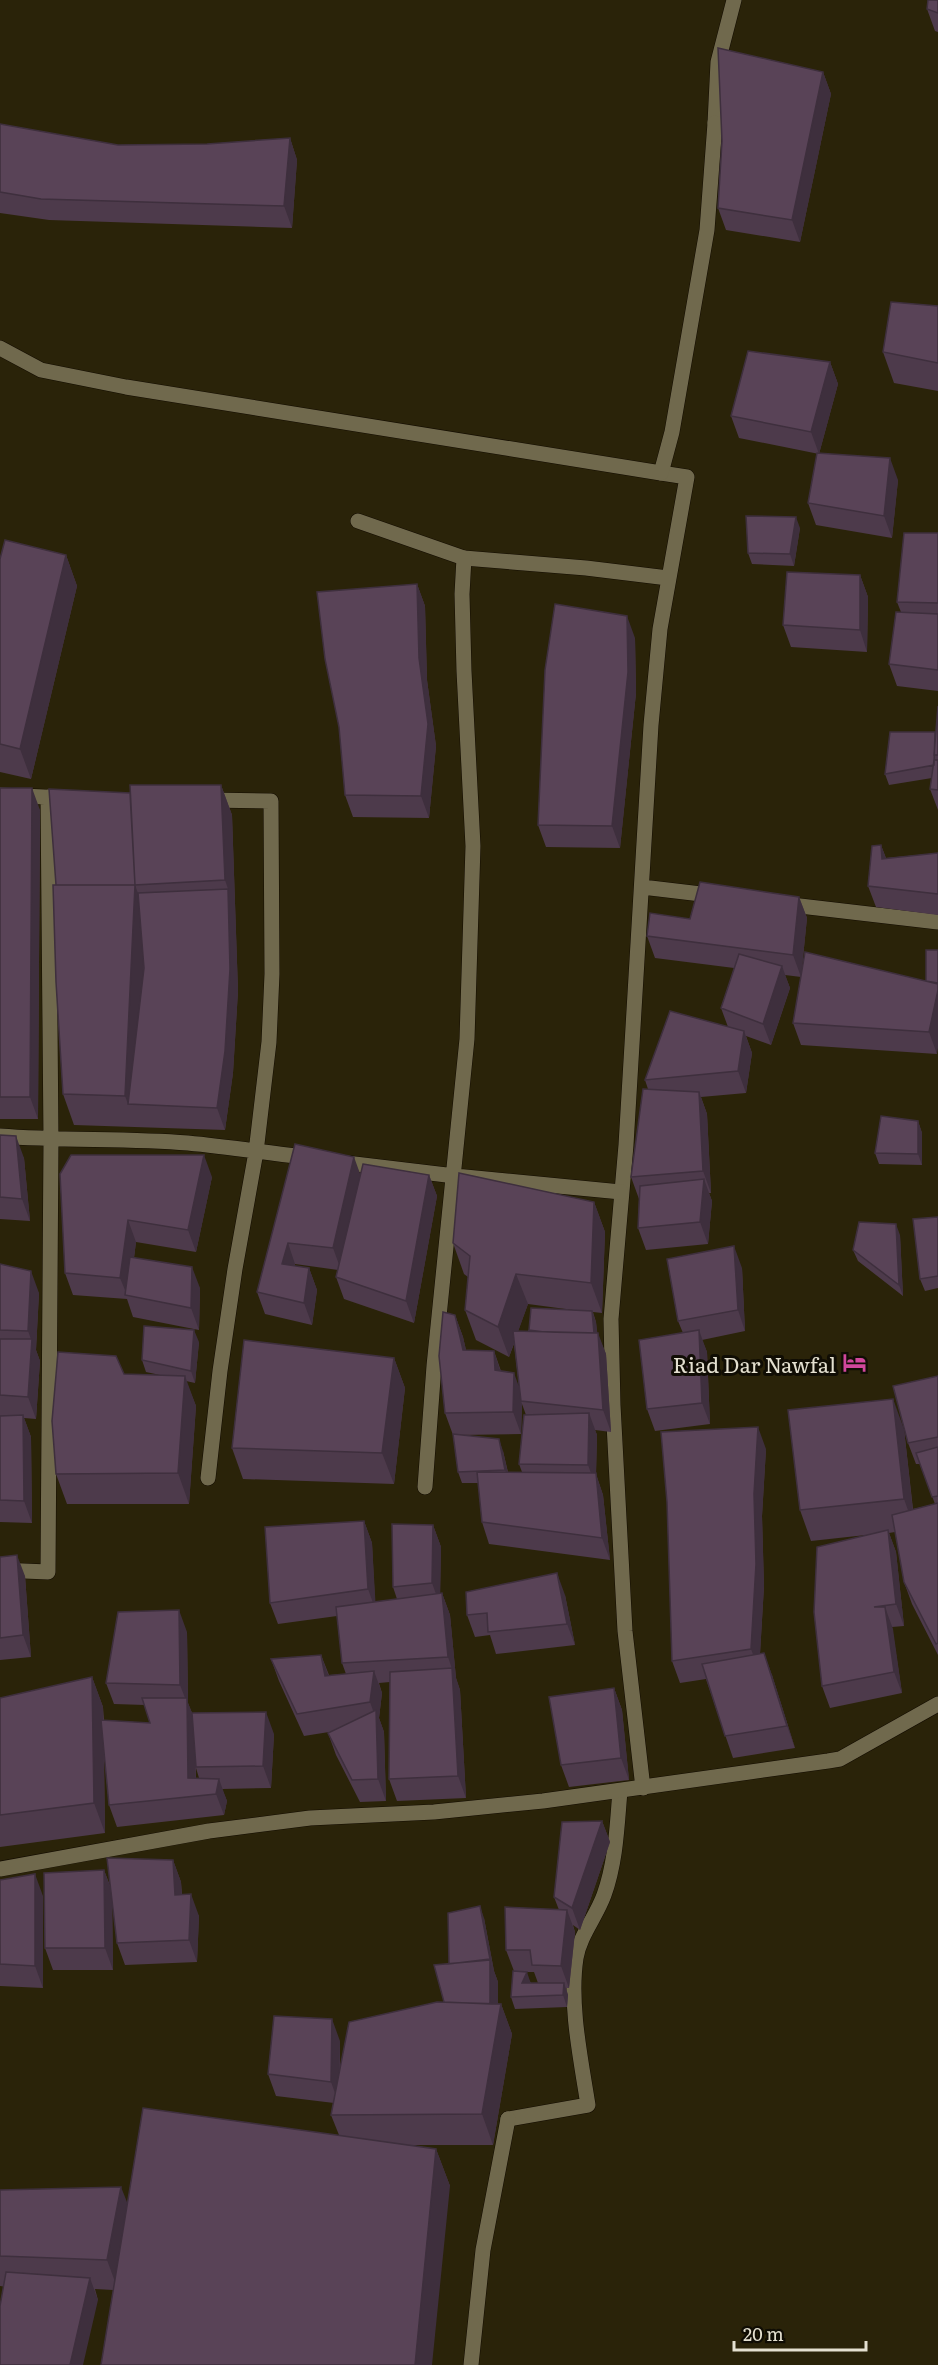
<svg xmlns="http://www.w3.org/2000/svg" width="938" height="2365" viewBox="0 0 938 2365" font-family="Literata,serif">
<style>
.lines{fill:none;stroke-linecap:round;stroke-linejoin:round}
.pedestrian-casing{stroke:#130c00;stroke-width:16}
.minor-casing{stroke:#130c00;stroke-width:16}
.pedestrian{stroke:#70694d;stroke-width:15}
.minor{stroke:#70694d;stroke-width:15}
.wall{fill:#4d3a4b;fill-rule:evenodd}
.shaded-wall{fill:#3e2f3d}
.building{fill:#594357;stroke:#3e2f3d;stroke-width:1.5}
.labels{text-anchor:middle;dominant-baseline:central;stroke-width:6;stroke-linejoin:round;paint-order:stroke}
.poi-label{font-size:21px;fill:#e4e0d0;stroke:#100d04;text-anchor:end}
</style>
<rect width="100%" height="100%" fill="#2a2309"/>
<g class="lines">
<defs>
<path id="pedestrian" d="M715 123 718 62 734 0
M464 558 586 568 668 578
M642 887 718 896
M783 904 938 922
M643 1788 625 1631 613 1405 611 1319 626 1145 651 725 660 629 687 477 661 473
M508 2119 588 2105C581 2060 569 2004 576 1958 580 1935 596 1917 604 1895 616 1862 617 1826 620 1791"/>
<path id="minor" d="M0 348 41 370 126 387 661 473 672 432 707 230 715 123
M358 521 464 558 462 594 464 671 473 846 467 1039 434 1366 425 1487
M0 795 67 798
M0 1136C63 1141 125 1138 188 1143 229 1147 270 1153 311 1158
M338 1162 455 1176 621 1192
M208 1478 220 1371 235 1269 256 1152 269 1042 272 974 271 801 208 800
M0 1570 48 1572 51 1140 48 797
M0 1869 209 1831 310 1818 434 1812 543 1801 828 1761 840 1759 938 1704
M471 2365 483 2250 508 2119"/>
</defs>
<!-- pedestrian casing -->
<use href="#pedestrian" class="pedestrian-casing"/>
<!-- minor casing -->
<use href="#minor" class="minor-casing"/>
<!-- pedestrian -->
<use href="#pedestrian" class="pedestrian"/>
<!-- minor -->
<use href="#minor" class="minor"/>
</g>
<!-- wall -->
<path class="wall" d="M938 0V32L935 31 927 9Z
M823 72 831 94 800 242 726 230 718 208Z
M0 124 118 145 207 144 290 138 297 160 292 228 49 220 0 213Z
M938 306V391L894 383 883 352Z
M830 362 838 384 819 454 898 480 892 538 816 525 808 503 819 454 739 438 731 416Z
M800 528 794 566 752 564 748 553Z
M938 533V691L897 686 889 664 901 612 897 602Z
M66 555 77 586 31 779 0 772V559Z
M860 575 868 597 867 652 791 647 783 625Z
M417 584 425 606 427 680 436 746 429 818 353 817 345 795Z
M635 638 636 693 620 848 546 847 538 825Z
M938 706V810L930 789 932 778 889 785 885 774 936 734Z
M221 785 232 815 238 991 233 1073 225 1130 74 1125 63 1094 130 793Z
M0 788 40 810 38 1119H0Z
M881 845 886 858 938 853V915L876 907 868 886Z
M799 897 807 918 801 977 785 975 790 988 771 1045 746 1036 752 1053 746 1093 701 1097 707 1114 711 1193H709L712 1201 708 1244 646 1250 638 1228 639 1199 631 1177 648 1089 645 1080 728 1027 721 1008 734 968 655 958 647 936 690 919Z
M926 981 937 1054 801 1045 793 1023Z
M918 1121 922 1133V1165L879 1164 875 1153Z
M0 1135 24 1158 30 1221 0 1219Z
M295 1144 361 1176 429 1175 437 1196 414 1323 344 1299 336 1277 338 1270 295 1264V1266L309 1268 317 1290 312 1325 265 1314 257 1292Z
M60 1174 212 1177 196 1252 136 1242 134 1258 200 1288 199 1330 133 1317 127 1299 73 1295 65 1273Z
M594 1202 605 1232 602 1313 593 1312 596 1322 597 1333 606 1354 611 1432 595 1430 597 1435 596 1474 603 1495 610 1560 489 1544 482 1522 478 1483H462L458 1472 453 1435 445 1413 455 1315 463 1337 466 1350 494 1351 501 1371 519 1386 514 1344 509 1357 476 1340 465 1310 468 1277 464 1274 453 1243ZM528 1304 573 1310 529 1330 530 1332 518 1331ZM522 1404 526 1415 519 1464 522 1472H508L503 1451 459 1435 521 1434Z
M938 1217V1288L925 1291 920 1279Z
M900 1235 903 1296 858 1261 853 1250Z
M0 1264 39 1293 36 1350 40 1361 36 1419 24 1418 31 1437 32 1523 0 1522Z
M742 1268 745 1331 702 1340 707 1352 710 1424 655 1431 647 1409 683 1333 678 1321Z
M199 1342 195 1383 186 1381 196 1406 189 1504H67L56 1474 124 1374 160 1375 146 1372 142 1360Z
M394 1358 405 1388 394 1484 243 1479 232 1448Z
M938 1376V1655L912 1604 904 1582 895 1532 889 1533 896 1552 904 1626 892 1627 902 1693 830 1708 822 1686 866 1535 811 1541 800 1510 904 1429 913 1509 935 1504 920 1464H916L908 1443Z
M766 1449 762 1516 764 1586 760 1654 772 1675 795 1748 733 1758 706 1679 680 1683 672 1661Z
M364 1521 372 1543 375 1602 397 1599 393 1587 433 1525 441 1547 440 1594 442 1593 450 1615 456 1678 460 1690 466 1798 397 1801 389 1779 390 1682 379 1683 382 1693 379 1718 384 1732 386 1801 360 1802 336 1755 328 1733 329 1732 304 1736 279 1681 271 1659 321 1655 329 1675 346 1674 342 1663 337 1616 278 1624 270 1603Z
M0 1557 25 1576 31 1657 0 1660Z
M565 1595 575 1645 496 1654 490 1635 475 1637 467 1615Z
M187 1632 188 1703 192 1713 274 1734 271 1788 222 1789 227 1801 224 1815 117 1827 109 1805 104 1753 105 1833 0 1847V1698L92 1677 103 1707 104 1720 150 1723 145 1705 114 1704 106 1683ZM196 1768 199 1778H196Z
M614 1688 622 1710 629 1780 569 1787 561 1765Z
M602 1821 610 1842 580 1930 573 1925 575 1932 569 1988H566L568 1995 567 2007 515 2009 511 1997 514 1971 506 1950 559 1910 554 1897ZM524 1972H534L538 1983H531Z
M173 1860 181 1882 182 1894 199 1916 197 1962 125 1965 117 1943 112 1900 113 1970H53L45 1948 104 1870 111 1888Z
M0 1880 43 1896V1988L0 1986Z
M484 1918 494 1971 498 1982V2004H501L512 2034 493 2145H411L436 2149 450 2186 113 2290 95 2289 98 2300 0 2286V2190L127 2203 339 2135 331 2115 334 2103 276 2096 268 2074 340 2041V2072L444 2002 449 1964Z"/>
<!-- shaded-wall -->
<path class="shaded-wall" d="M823 72 831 94 800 242 792 220Z
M290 138 297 160 292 228 284 206Z
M830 362 838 384 819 454 811 432Z
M890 458 898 480 892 538 884 516Z
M796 517 800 528 794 566 790 554Z
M66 555 77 586 31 779 20 749Z
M860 575 868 597 867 652 860 630Z
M417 584 425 606 427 680 436 746 429 818 421 796 419 658Z
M627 616 635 638 636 693 620 848 612 826Z
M221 785 232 815 238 991 233 1073 225 1130 217 1108 228 889 225 880Z
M32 788 40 810 38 1119 30 1097Z
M881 845 889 867 882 859Z
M135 885 146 915 137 1105 128 1104 125 1096Z
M799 897 807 918 801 977 793 955Z
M782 966 790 988 771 1045 763 1024Z
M938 990V1048L937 1054 929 1032Z
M744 1031 752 1053 746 1093 738 1071Z
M699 1092 707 1114 711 1193 703 1171Z
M918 1121 922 1133V1165L918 1154Z
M16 1136 24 1158 30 1221 22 1199Z
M204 1155 212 1177 196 1252 188 1230Z
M354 1157 362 1179 341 1270 333 1248Z
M429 1175 437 1196 414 1323 406 1301Z
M704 1179 712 1201 708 1244 700 1222Z
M594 1202 605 1232 602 1313 591 1283Z
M128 1220 136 1242 129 1296 127 1295 120 1278Z
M896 1224 900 1235 903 1296 899 1285Z
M288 1243 295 1264 290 1286 282 1264Z
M734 1246 742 1268 745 1331 738 1310Z
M192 1267 200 1288 199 1330 191 1308Z
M309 1268 317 1290 312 1325 304 1303Z
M31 1271 39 1293 36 1350 40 1361 36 1419 28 1397 32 1342 28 1331Z
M516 1274 528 1304 509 1357 498 1327Z
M592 1311 596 1322 599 1346 598 1333 606 1354 611 1432 603 1410Z
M455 1315 463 1337 471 1372 463 1350Z
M194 1330 199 1342 195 1383 191 1371Z
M699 1330 707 1352 710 1424 702 1403Z
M494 1351 501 1373 495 1370Z
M394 1358 405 1388 394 1484 382 1453Z
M514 1373 522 1395 521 1401 522 1404 521 1434 513 1412Z
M185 1376 196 1406 189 1504 178 1473Z
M893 1399 904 1429 915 1530 904 1499Z
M589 1413 597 1435 596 1474 603 1495 610 1560 602 1538 596 1487 588 1465Z
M23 1415 31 1437 32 1523 24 1501Z
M758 1427 766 1449 762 1516 764 1586 759 1671 751 1649 754 1494Z
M499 1439 503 1451 510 1482 505 1470Z
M364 1521 372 1543 376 1611 368 1589Z
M433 1525 441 1547 440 1605 432 1583Z
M888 1530 896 1552 904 1626 896 1604Z
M17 1555 25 1576 31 1657 23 1635Z
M557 1573 565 1595 575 1645 567 1624Z
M442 1593 450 1615 456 1678 460 1690 466 1798 458 1776 452 1669 448 1657Z
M885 1607 893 1629 902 1693 894 1672Z
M179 1610 187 1632 188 1703 195 1720 196 1796 188 1778 187 1703 180 1685Z
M764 1653 772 1675 795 1748 787 1726Z
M321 1655 329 1677 325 1676Z
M374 1671 382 1693 379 1718 384 1732 386 1801 378 1779 376 1719 370 1702Z
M92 1677 103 1707 105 1833 94 1803Z
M614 1688 622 1710 629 1780 621 1758Z
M266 1712 274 1734 271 1788 263 1766Z
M219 1779 227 1801 224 1815 216 1794Z
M602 1821 610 1842 580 1930 572 1908Z
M173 1860 181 1882 183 1917 175 1895Z
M104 1870 112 1892 113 1970 105 1948Z
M35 1874 43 1896V1988L35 1966Z
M191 1894 199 1916 197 1962 189 1940Z
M480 1906 484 1918 494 1971 490 1959Z
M567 1910 575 1932 569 1988 561 1966Z
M490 1960 498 1982V2024L501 2004 512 2034 493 2145 482 2114 489 2013Z
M527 1972 531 1984 522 1983Z
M564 1983 568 1995 567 2007 563 1995Z
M332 2019 340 2041 339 2104 331 2082Z
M436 2149 450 2186 432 2365H415Z
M121 2187 133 2217 118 2290 107 2260Z
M90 2278 98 2300 83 2365H70Z"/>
<!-- building -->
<path class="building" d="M928 0H938V13L927 9Z
M718 48 823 72 792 220 718 208 722 141Z
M0 124 118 145 207 144 290 138 284 206 41 199 0 192Z
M891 302 938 306V363L883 352Z
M748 351 830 362 811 432 731 416Z
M817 453 890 458 884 516 808 503Z
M746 516 796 517 790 554 748 553Z
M904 533H938V603L897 602Z
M5 540 66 555 20 749 0 744V559Z
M787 572 860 575V630L783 625Z
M417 584 419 658 428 724 421 796 345 795 339 727 325 659 317 592Z
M555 604 627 616 628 672 612 826 538 825 545 670Z
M896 612 938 614V670L889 664Z
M938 706V755H934Z
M890 732H935L934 765 885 774Z
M934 760H938V790L930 789Z
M130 785H221L225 880 135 885 125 1096 63 1094 56 982 53 885H135Z
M0 788H32L30 1097H0Z
M49 789 130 793 135 885H56Z
M881 845 882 859 938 853V894L868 886 872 846Z
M700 882 799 897 793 955 647 936 650 913 690 919Z
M228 889 230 969 225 1051 217 1108 128 1104 144 968 138 893Z
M926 950H938V983L926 981Z
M805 952 938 984V990L929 1032 793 1023Z
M739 954 782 966 763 1024 721 1008Z
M670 1011 744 1031 738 1071 645 1080Z
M643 1089 699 1092 703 1171 631 1177Z
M881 1116 918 1121V1154L875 1153Z
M0 1135 16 1136 22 1199 0 1197Z
M295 1144 354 1157 333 1248 288 1243 282 1264 309 1268 304 1303 257 1292Z
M71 1155H204L188 1230 128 1220 120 1278 65 1273 60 1174Z
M363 1164 429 1175 406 1301 336 1277Z
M459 1173 594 1202 591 1283 516 1274 498 1327 465 1310 470 1256 453 1243Z
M704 1179 700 1222 638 1228 640 1186Z
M938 1217V1276L920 1279 913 1219Z
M859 1222 896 1224 899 1285 853 1250Z
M734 1246 738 1310 678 1321 667 1259Z
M130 1257 192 1267 191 1308 125 1295Z
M0 1264 31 1271 28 1331 0 1330Z
M531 1308 592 1311 594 1333 544 1332 529 1330Z
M443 1312 455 1315 463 1350 494 1351 495 1370 514 1373 513 1412 445 1413 439 1356Z
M144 1326 194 1330 191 1371 142 1360Z
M699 1330 702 1403 647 1409 639 1340Z
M513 1331 598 1333 603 1410 521 1401Z
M0 1339H32L28 1397 0 1395Z
M244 1340 394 1358 382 1453 232 1448Z
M58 1352 116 1356 124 1374 185 1376 178 1473 56 1474 52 1421Z
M938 1376V1437L908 1443 893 1386Z
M893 1399 904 1499 800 1510 788 1410Z
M589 1413 588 1465 519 1464 524 1415Z
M23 1415 24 1501 0 1500V1416Z
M758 1427 754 1494 756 1564 751 1649 672 1661 667 1502 661 1432Z
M453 1434 499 1439 505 1470 458 1472Z
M938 1447V1496L932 1497 916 1453Z
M477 1472 596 1473 602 1538 482 1522Z
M938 1503V1643L936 1644 904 1582 892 1515Z
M364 1521 368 1589 270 1603 265 1527Z
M392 1524 433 1525 432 1583 393 1587Z
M888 1530 896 1604 874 1607H885L894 1672 822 1686 814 1612 817 1547Z
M17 1555 23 1635 0 1638V1557Z
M557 1573 567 1624 488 1632 487 1613 467 1615 466 1592Z
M442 1593 448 1657 342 1663 336 1607Z
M179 1610 180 1685 106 1683 118 1612Z
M764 1653 787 1726 725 1736 702 1664Z
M321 1655 325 1676 374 1671 370 1702 297 1714 271 1659Z
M452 1668 458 1776 389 1779 390 1672Z
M92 1677 94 1803 0 1815V1698Z
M614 1688 621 1758 561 1765 549 1697Z
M142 1698H187L188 1778 219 1779 216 1794 109 1805 101 1720 150 1723Z
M376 1710 378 1779 352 1780 328 1733Z
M266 1712 263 1766 196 1767 192 1713Z
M602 1821 572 1908 554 1897 562 1822Z
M107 1858 173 1860 175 1895 191 1894 189 1940 117 1943Z
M104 1870 105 1948H45L44 1873Z
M35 1874V1966L0 1964V1880Z
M480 1906 490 1959 449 1964 448 1913Z
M505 1907 567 1910 561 1966 532 1965 530 1950H506Z
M490 1960V2004L444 2002 434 1965Z
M513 1971 527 1972 522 1983H564L563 1995 511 1997Z
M437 2002 501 2004 482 2114 331 2115 349 2022Z
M274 2016 332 2019 331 2082 268 2074Z
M143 2108 436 2149 415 2365H101Z
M121 2187 107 2260 0 2256V2190Z
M6 2272 90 2278 70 2365H0V2306Z"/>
<!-- icons -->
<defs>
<symbol id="hotel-bare" viewBox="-9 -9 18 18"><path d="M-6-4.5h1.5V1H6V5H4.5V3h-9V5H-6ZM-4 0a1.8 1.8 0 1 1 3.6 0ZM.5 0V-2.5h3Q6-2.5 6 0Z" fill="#d1479c" stroke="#100d04" stroke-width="2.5" paint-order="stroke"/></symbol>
</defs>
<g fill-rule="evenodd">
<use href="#hotel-bare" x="838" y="1346" width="33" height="33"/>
</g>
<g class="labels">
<!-- poi labels -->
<g class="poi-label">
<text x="836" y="1363">Riad Dar Nawfal</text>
</g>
</g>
<!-- scale -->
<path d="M734 2341v9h132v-9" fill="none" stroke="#e4e0d0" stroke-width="3"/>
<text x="743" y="2341" font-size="18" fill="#e4e0d0" stroke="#100d04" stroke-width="4.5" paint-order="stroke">20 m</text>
</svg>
